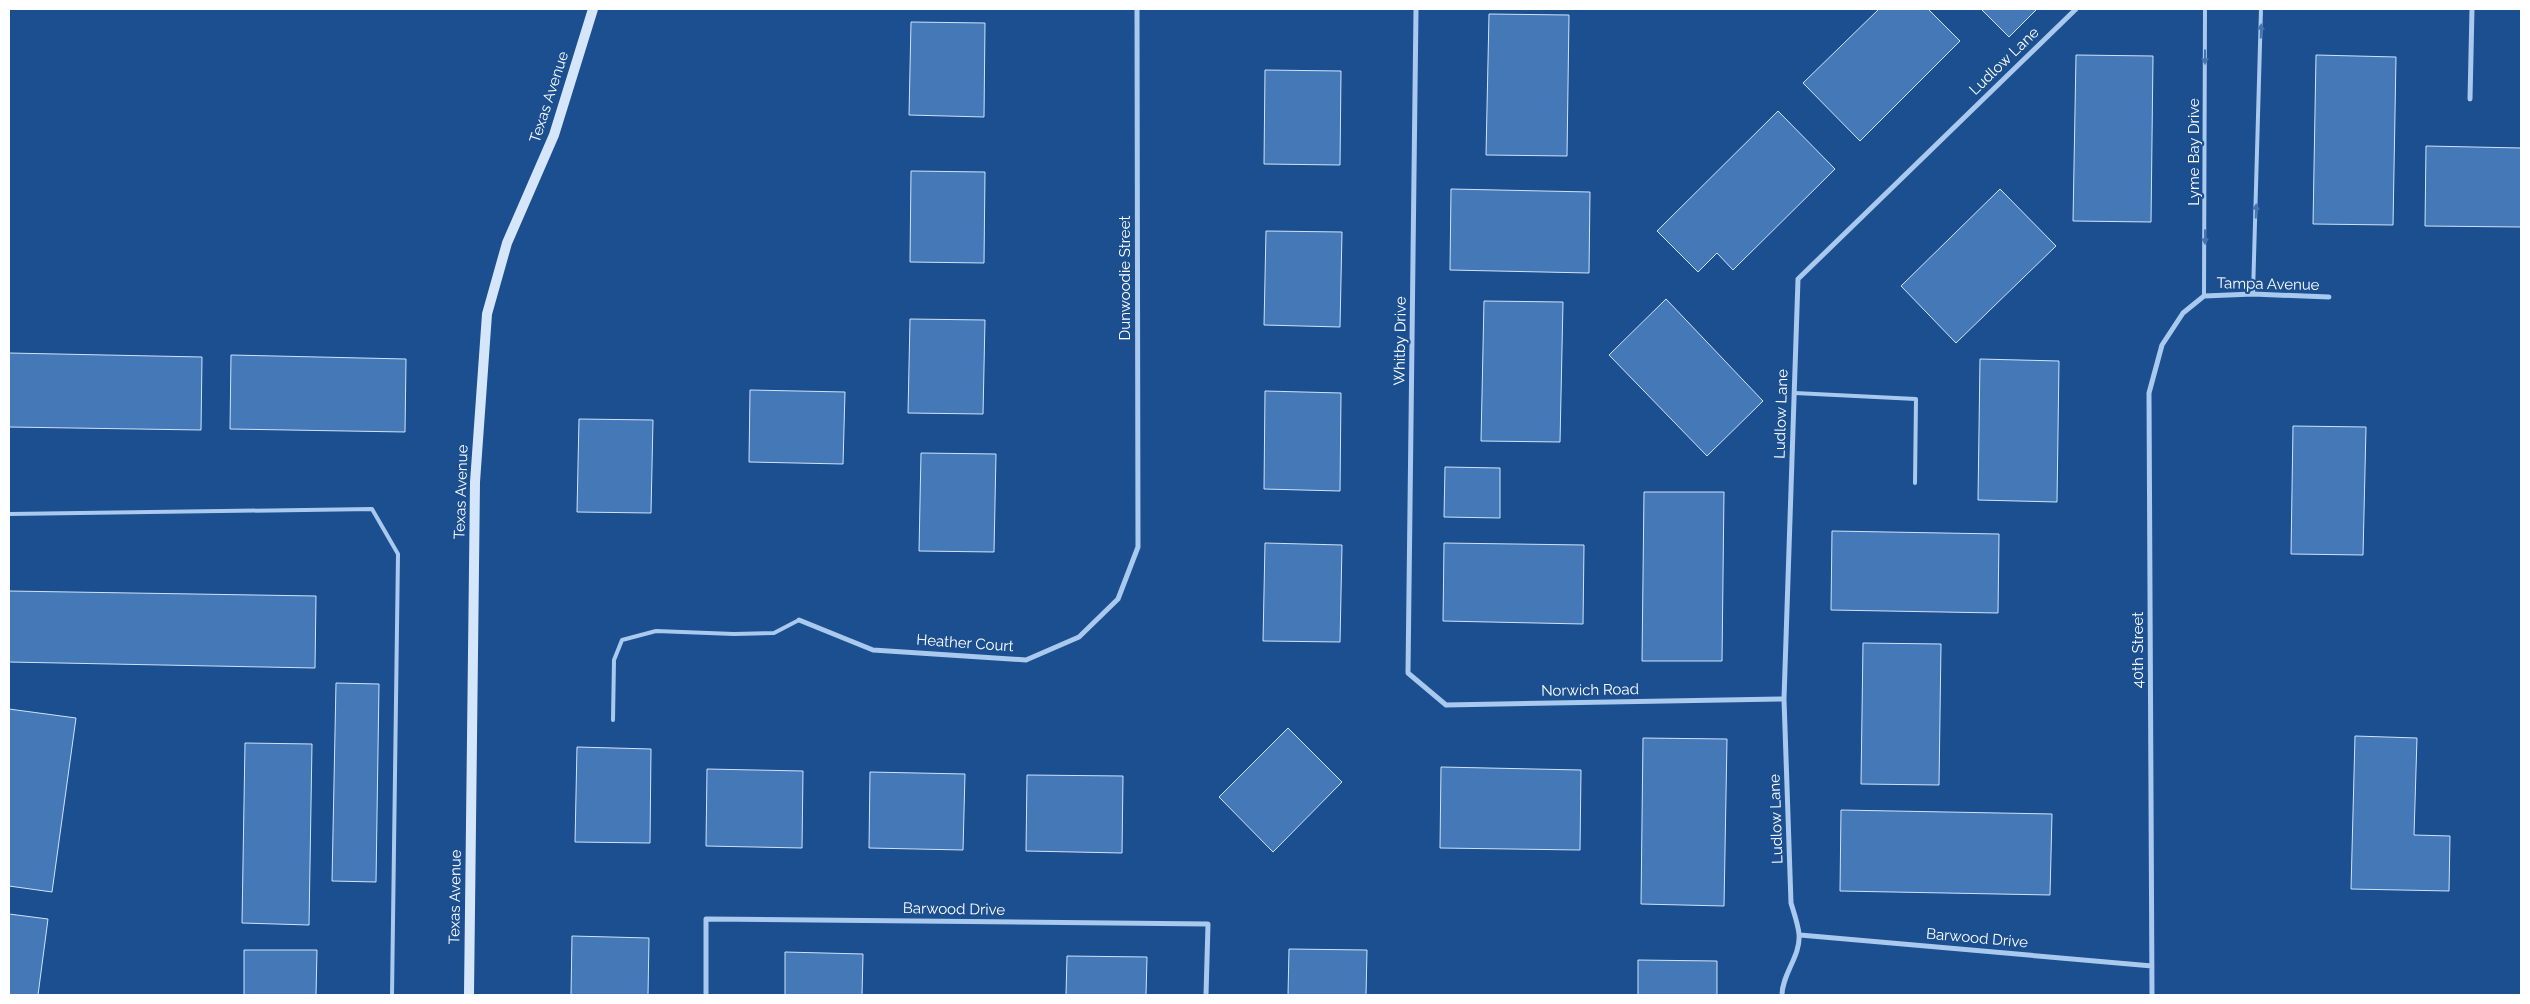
<svg xmlns="http://www.w3.org/2000/svg" width="2530" height="1004" viewBox="0 0 2530 1004" font-family="Raleway,sans-serif">
<style>
.building{fill:#4478b7;stroke:#cfe3fa}
.lines{fill:none;stroke-linecap:round;stroke-linejoin:round}
.lane{stroke:#a9c9ee;stroke-width:4}
.street{stroke:#a9c9ee;stroke-width:5}
.secondary{stroke:#d6e6fa;stroke-width:10}
.oneway{fill:#4674ac}
.labels{text-anchor:middle;dominant-baseline:central;stroke-width:4.5;stroke-linejoin:round;paint-order:stroke}
.street-label{font-size:15px;fill:#fff;stroke:#1b4f8f}
</style>
<rect width="100%" height="100%" fill="#1b4f8f"/>
<!-- building -->
<path class="building" d="M1879 9H1928L1960 41 1860 141 1803 83Z
M1981 9H2037L2009 37Z
M1489 14 1569 15 1567 156 1486 155Z
M911 22 985 23 984 117 909 115Z
M2076 55 2153 56 2151 222 2073 221Z
M2316 55 2396 57 2393 225 2313 224Z
M1265 70 1341 71 1340 165 1264 164Z
M1778 111 1835 169 1733 270 1717 253 1698 272 1657 231Z
M2426 146 2521 148V227L2425 226Z
M911 171 985 172 984 263 910 262Z
M1451 189 1590 192 1589 273 1450 270Z
M2000 189 2056 246 1956 343 1901 286Z
M1266 231 1342 232 1340 327 1264 325Z
M1666 299 1763 401 1707 456 1609 355Z
M1484 301 1563 302 1560 442 1481 441Z
M910 319 985 320 983 414 908 413Z
M9 353 202 357 201 430 9 427Z
M231 355 406 359 405 432 230 429Z
M1980 359 2059 361 2057 502 1978 500Z
M750 390 845 392 843 464 749 462Z
M1265 391 1341 393 1340 491 1264 489Z
M579 419 653 420 651 513 577 512Z
M2293 426 2366 427 2363 555 2291 554Z
M921 453 996 454 994 552 919 551Z
M1445 467 1500 468V518L1444 517Z
M1644 492H1724L1722 661H1642Z
M1832 531 1999 534 1998 613 1831 610Z
M1265 543 1342 545 1340 642 1263 641Z
M1444 543 1584 545 1583 624 1443 621Z
M9 591 316 596 315 668 9 662Z
M1863 643 1941 644 1939 785 1861 784Z
M336 683 379 684 376 882 332 881Z
M9 709 76 718 52 892 9 886Z
M1288 728 1342 782 1273 852 1219 797Z
M2355 736 2417 738 2414 835 2450 836 2449 891 2351 889Z
M1643 738 1727 739 1724 906 1641 904Z
M245 743 312 744 309 925 242 923Z
M577 747 651 749 650 843 575 842Z
M1441 767 1581 770 1580 850 1440 848Z
M707 769 803 771 802 848 706 846Z
M870 772 965 774 963 850 869 848Z
M1027 775 1123 776 1122 853 1026 851Z
M1841 810 2052 814 2050 895 1840 891Z
M9 914 48 919 38 995H9Z
M572 936 649 938 648 995H571Z
M1289 949 1367 950 1366 995H1288Z
M244 950H317L316 995H244Z
M785 952 863 954 862 995H785Z
M1067 956 1147 957 1146 995H1066Z
M1638 960 1717 961V995H1638Z"/>
<g class="lines">
<!-- lane -->
<path class="lane" d="M2253 294 2261 9
M2204 296 2205 9
M1795 393 1916 399 1915 483
M9 514 372 509 398 554 392 995
M613 720 614 660 622 640 656 631 734 634 774 633 799 620"/>
<!-- street -->
<path class="street" d="M1416 9 1408 673 1446 705 1784 699
M2470 99 2472 9
M799 620 873 650 1026 660 1079 637 1118 599 1138 547 1137 9
M1800 935 2152 966
M706 995V919L1208 924 1206 995
M1782 995C1782 974 1801 956 1799 934 1798 924 1794 913 1791 903L1784 699 1798 279 2076 9
M2152 995 2149 393 2162 345 2183 313 2204 296 2253 294 2329 297"/>
<!-- secondary -->
<path class="secondary" d="M469 995 475 482 487 314 507 243 554 135 593 9"/>
</g>
<!-- one-way arrows -->
<defs><path id="oneway-solid" d="M-6-.8H1V-3.2L6.5 0L1 3.2V.8H-6Z" transform="scale(1.25)"/></defs>
<g class="oneway">
<use href="#oneway-solid" transform="translate(2261 31) rotate(-88)"/>
<use href="#oneway-solid" transform="translate(2205 57) rotate(90)"/>
<use href="#oneway-solid" transform="translate(2256 211) rotate(-88)"/>
<use href="#oneway-solid" transform="translate(2205 237) rotate(90)"/>
</g>
<g class="labels">
<!-- street labels -->
<g class="street-label">
<text transform="translate(2004 61) rotate(-44)">Ludlow Lane</text>
<text transform="translate(549 97) rotate(-72)">Texas Avenue</text>
<text transform="translate(2194 152) rotate(-90)">Lyme Bay Drive</text>
<text transform="translate(1125 278) rotate(-90)">Dunwoodie Street</text>
<text transform="translate(2268 284) rotate(1)">Tampa Avenue</text>
<text transform="translate(1400 341) rotate(-89)">Whitby Drive</text>
<text transform="translate(1781 414) rotate(-88)">Ludlow Lane</text>
<text transform="translate(461 492) rotate(-88)">Texas Avenue</text>
<text transform="translate(965 643) rotate(4)">Heather Court</text>
<text transform="translate(2138 650) rotate(-90)">40th Street</text>
<text transform="translate(1590 690) rotate(-1)">Norwich Road</text>
<text transform="translate(1776 819) rotate(-92)">Ludlow Lane</text>
<text transform="translate(455 897) rotate(-89)">Texas Avenue</text>
<text transform="translate(954 909) rotate(1)">Barwood Drive</text>
<text transform="translate(1977 938) rotate(5)">Barwood Drive</text>
</g>
</g>
<!-- border -->
<rect width="2530" height="1004" fill="none" stroke="#ffffff" stroke-width="20"/>
</svg>
